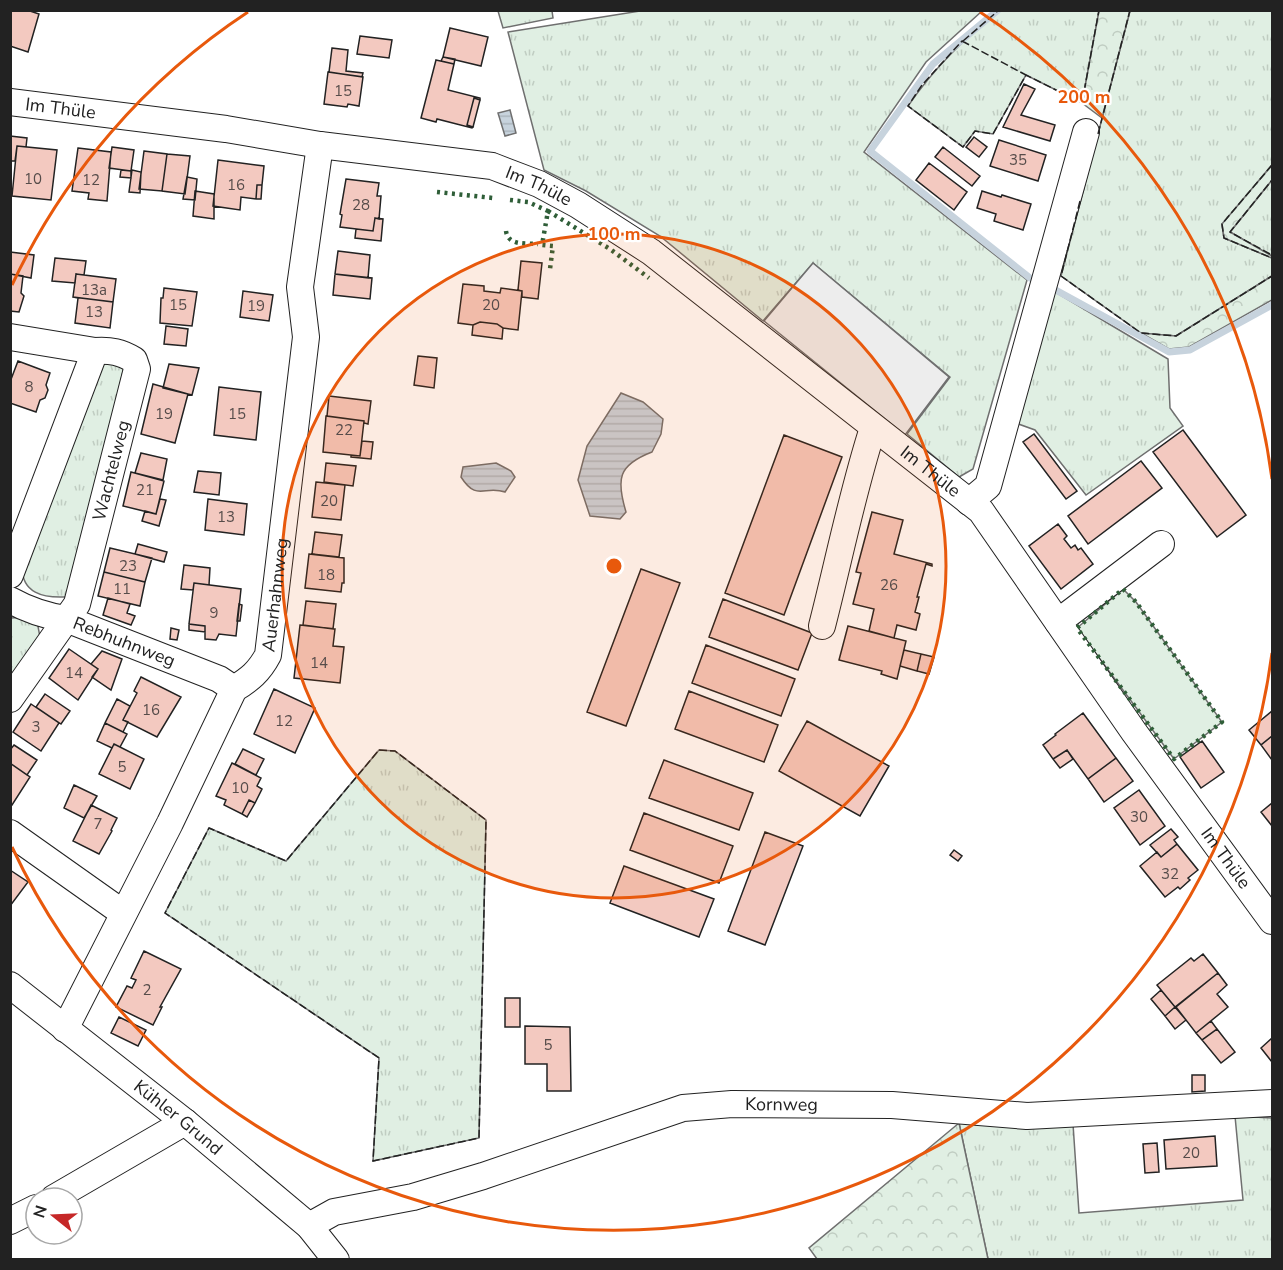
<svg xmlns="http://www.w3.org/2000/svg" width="1283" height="1270" viewBox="0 0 1283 1270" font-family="'Nunito Sans',sans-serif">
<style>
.grass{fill:url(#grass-tufts);stroke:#6f6f6f;stroke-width:1.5}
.forest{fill:url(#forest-crowns);stroke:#6f6f6f;stroke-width:1.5}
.garden{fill:#e0efe3;stroke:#6f6f6f;stroke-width:1.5}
.parking{fill:#ededed;stroke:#6f6f6f;stroke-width:1.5}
.water{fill:url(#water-rules);stroke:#6f6f6f;stroke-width:1.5}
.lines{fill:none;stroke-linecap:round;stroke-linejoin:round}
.stream{stroke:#c7d3dd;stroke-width:7}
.building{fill:#f3c9c0;stroke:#222;stroke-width:1.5}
.minor-casing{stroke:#222;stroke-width:28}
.minor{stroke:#fff;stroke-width:26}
.hedge{stroke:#2f5e38;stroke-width:4.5;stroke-dasharray:3 4.5;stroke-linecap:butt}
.fence{stroke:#222;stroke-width:1.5;stroke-dasharray:8 3;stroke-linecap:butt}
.ring{fill:none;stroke:#e8590c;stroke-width:3}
.labels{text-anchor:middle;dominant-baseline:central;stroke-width:4.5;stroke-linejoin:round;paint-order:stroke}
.number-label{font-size:15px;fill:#564c4a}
.street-label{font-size:18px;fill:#222;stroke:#fff}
.centre{fill:#e8590c;stroke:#fff;stroke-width:3}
.ring-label{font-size:18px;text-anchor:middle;font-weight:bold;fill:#e8590c;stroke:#fff;stroke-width:4.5;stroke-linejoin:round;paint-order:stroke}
</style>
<defs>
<pattern id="grass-tufts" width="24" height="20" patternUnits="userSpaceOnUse" patternTransform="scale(1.5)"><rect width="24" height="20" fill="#e0efe3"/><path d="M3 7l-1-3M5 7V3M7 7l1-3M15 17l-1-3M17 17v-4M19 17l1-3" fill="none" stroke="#c0cdc2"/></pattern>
<pattern id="forest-crowns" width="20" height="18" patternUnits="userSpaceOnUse" patternTransform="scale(1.5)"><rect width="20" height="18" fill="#e0efe3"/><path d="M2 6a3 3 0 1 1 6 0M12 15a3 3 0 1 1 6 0" fill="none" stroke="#c0cdc2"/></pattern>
<pattern id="water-rules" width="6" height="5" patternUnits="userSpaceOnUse" patternTransform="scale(1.5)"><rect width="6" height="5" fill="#c7d3dd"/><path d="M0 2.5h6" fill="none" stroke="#abb5bd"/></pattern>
</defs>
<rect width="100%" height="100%" fill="#fff"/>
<!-- grass -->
<path class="grass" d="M498 11H552L553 18 503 28Z
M640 11H982L926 62 864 152 1027 280 973 469 959 477 907 434 950 377 813 263 763 321 660 236 586 191 544 170 508 32Z
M999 11H1099L1082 103 1026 75 993 134 975 131 963 147 908 106C935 67 963 40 999 11Z
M1130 11H1272V165L1222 225 1224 238 1272 258V276L1176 336 1141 333 1061 276Z
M1272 180V256L1230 232Z
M1052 290 1168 359 1170 408 1183 426 1086 495 1035 430 1013 422Z
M112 359 124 367 74 587 65 597C43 598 22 593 22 567L103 364Z
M28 617 37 621 40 637 11 682V618Z
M379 750 395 751 486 820 479 1138 373 1161 379 1058 165 913 209 828 286 861Z
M1235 1116 1272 1118V1259H988L959 1123 1073 1124 1079 1213 1243 1200Z"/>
<!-- forest -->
<path class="forest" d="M1099 11H1130L1102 118 1082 103Z
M1272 165V180L1230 232 1272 256V258L1224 238 1222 224Z
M1272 276V300L1189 347 1169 349 1141 333 1176 336Z
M959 1123 988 1259H817L809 1248Z"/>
<!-- garden -->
<path class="garden" d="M1123 589 1136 602 1222 722 1174 759 1077 628Z"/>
<!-- parking -->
<path class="parking" d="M813 263 949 377 905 435 764 321Z"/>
<!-- water -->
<path class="water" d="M510 110 516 133 505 136 498 113Z
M621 393 643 402 663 419 661 434 652 452C618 465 616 479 626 512L620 519 590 516 578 480 587 446Z
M496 463 511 471 515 477 505 492C484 485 477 502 461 477L463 467Z"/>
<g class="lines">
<!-- stream -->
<path class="stream" d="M998 10 933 64 870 151 1030 278
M1052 288 1169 352 1190 350 1272 305"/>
</g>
<!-- building -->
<path class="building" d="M10 10H27L39 14 28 52 10 46Z
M450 28 488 37 481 66 443 57Z
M360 36 392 40 389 58 357 54Z
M332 48 348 50 346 71 363 73 362 77 329 72Z
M443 57 455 59 454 64 441 61Z
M436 60 454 64 448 90 480 98V100L474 98 467 125 473 127 472 128 437 119 436 122 421 118Z
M328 72 363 77 359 106 348 104 347 107 324 104Z
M1024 84 1035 89 1021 115 1055 125 1050 141 1003 127Z
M474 98 480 100 473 127 467 125Z
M10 136 27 138 26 147 17 146 15 161H10Z
M974 137 987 147 979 157 966 147Z
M999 140 1046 155 1038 181 990 166Z
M17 146 57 150 51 200 12 196Z
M112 147 134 150 131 171 109 168Z
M943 147 980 176 972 186 935 157Z
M78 148 111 152 107 201 88 199 89 193 72 191Z
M144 151 167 154 162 191 139 189Z
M167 154 190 156 185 194 162 191Z
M218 160 264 166 262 185H257L256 199 241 197 240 210 213 206Z
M929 163 967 192 954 210 916 180Z
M121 170 131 171V178L120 177Z
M132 170 141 172 140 193 129 192Z
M187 177 197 179 195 200 183 199Z
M346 179 379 183 377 196H381L379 219 375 218 373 231 340 227 342 215 340 214Z
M257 185H262L261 199H256Z
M195 191 214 194V219L193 216Z
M982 191 1001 197 1002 195 1031 204 1023 230 994 221 996 214 977 208Z
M375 218 383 219 381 241 355 238 356 229 373 231Z
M338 251 370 255 368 278 335 274Z
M10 252 34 255 31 278 10 274Z
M55 258 86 261 84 275 76 274 75 283 52 281Z
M521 261 542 263 538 299 522 297V291L518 290Z
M10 274 23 276 21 293 24 296 19 312 10 311Z
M76 274 116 279 113 302 73 297Z
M335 274 372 278 370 299 333 295Z
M463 284 484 286V291L500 293 501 288 522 291 518 330 503 328 497 324 480 322 473 325 458 323Z
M164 288 197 292 192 326 160 323 161 298H163Z
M243 291 273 295 269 321 240 317Z
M73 297 113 302 110 328 75 323 78 298Z
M480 322 497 324 503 328 502 339 472 335 473 325Z
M166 326 188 329 186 346 164 344Z
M418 356 437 358 434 388 414 385Z
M18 361 50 373 46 385 48 390 45 398 40 400 36 412 10 403V382Z
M169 364 199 368 192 395 163 388Z
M153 384 188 394 175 443 141 434Z
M219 387 261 392 256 440 214 435Z
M329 396 371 401 368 424 364 423V421L327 416Z
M326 416 364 421 360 456 323 452Z
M1183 430 1246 515 1217 537 1153 452Z
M1034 434 1077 491 1066 499 1023 442Z
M784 435 842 457 784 615 725 593Z
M362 441 373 442 371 459 351 457V455L360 456Z
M141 453 167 459 163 480 135 473Z
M1141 461 1162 488 1088 544 1068 516Z
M326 463 356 466 353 486 324 482Z
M198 471 221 473 219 495 194 492Z
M131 472 164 481 156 514 123 506Z
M316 482 345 485 341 520 312 517Z
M160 499 166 500 159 526 142 521 145 511 156 514Z
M208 499 247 504 244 535 205 530Z
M872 512 903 520 894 554 932 564V566L926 564 917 597H919L915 612 920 614 916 630 897 625 894 638 869 631 874 609 853 604 861 573 856 572Z
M1058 524 1067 536 1064 539 1071 548 1075 545 1078 550 1081 548 1093 564 1061 589 1029 546Z
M315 532 342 535 339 557 312 554Z
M138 544 167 552 164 562 135 554Z
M110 548 152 558 145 582 104 572Z
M309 554 344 558V583H342L341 592 305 588Z
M184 565 210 568 209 585 194 583 193 590 181 589Z
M641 569 680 583 626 726 587 712Z
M104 572 145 582 140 606 98 596Z
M194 583 241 589 236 636 219 634 216 640 205 639V626L189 624Z
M108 598 130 604 127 613 135 616 131 625 103 615Z
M723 599 812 633 798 670 709 637Z
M306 601 336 604 333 629 303 625Z
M239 604 242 605 240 621H237Z
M189 624 205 626V632L189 630Z
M300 625 335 629 333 646 344 647 340 683 294 678Z
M848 626 906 641 897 679 881 674 882 671 839 660Z
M171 628 179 630 177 640 170 639Z
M706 645 795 679 781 716 692 683Z
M69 649 98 669 78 700 49 678Z
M904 650 921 654 917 671 900 666Z
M102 651 122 659 111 690 92 677 98 669 91 664Z
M921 654 934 657 929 674 917 671Z
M141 677 181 697 157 737 123 720 137 693 134 691Z
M274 689 315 708 295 753 254 734Z
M689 691 778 725 764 762 675 729Z
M45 694 70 711 61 724 36 707Z
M117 699 130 706 123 720 128 722 123 732 105 723Z
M31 704 59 723 41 751 13 732Z
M1272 711V736L1261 745 1249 730Z
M1083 713 1116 758 1088 779 1067 750 1053 759 1043 745 1056 735 1055 734Z
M807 721 889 766 860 816 779 771Z
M105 723 127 734 120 747 114 744 112 748 97 741Z
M1272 736V760L1261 745Z
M1202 741 1224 772 1201 788 1180 757Z
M114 744 144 759 130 789 99 774Z
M14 745 37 760 27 775 10 763V750Z
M243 749 264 759 256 775 235 764Z
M1067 750 1073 759 1060 768 1053 759Z
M1116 758 1133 781 1104 802 1088 779Z
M664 760 753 793 739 830 649 798Z
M10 763 30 777 12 805 10 804Z
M232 763 261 778 257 786 262 789 255 803 249 800 242 814 224 805 226 800 216 796Z
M74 785 97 796 84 818 64 808Z
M1139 790 1165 826 1140 845 1114 808Z
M249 800 255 803 247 817 242 814Z
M1272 803V826L1261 812Z
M91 805 117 818 111 830 112 831 99 854 73 841Z
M644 813 733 846 719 883 630 850Z
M1171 829 1178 837 1174 840 1177 844 1161 857 1150 845Z
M765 832 803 846 765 945 728 931Z
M1177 844 1198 870 1188 878 1190 880 1180 889 1178 887 1165 897 1140 866 1157 852 1161 857Z
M954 850 962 856 958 861 950 855Z
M624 866 714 899 699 937 610 903Z
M10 870 28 882 10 906Z
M144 951 181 969 160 1007H162L153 1025 116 1007 127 986 132 988 136 980 131 978Z
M1203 954 1218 973 1175 1007 1157 985 1191 958 1194 961Z
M1218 973 1227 985 1217 994 1228 1007 1196 1033 1176 1007Z
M1161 990 1175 1007 1165 1016 1151 999Z
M505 998H520V1027H505Z
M1175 1007 1186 1020 1175 1029 1165 1016Z
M119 1017 146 1030 138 1046 111 1033Z
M1211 1021 1217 1029 1202 1040 1196 1033Z
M525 1026 570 1027 571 1091H547V1064H525Z
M1217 1029 1235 1052 1221 1063 1202 1040Z
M1272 1038V1062L1261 1048Z
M1192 1075H1205V1091L1192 1092Z
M1215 1136 1217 1166 1166 1169 1164 1140Z
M1157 1143 1159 1172 1145 1173 1143 1144Z"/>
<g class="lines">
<defs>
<g id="minor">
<path id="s1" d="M10 102 226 129 320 145 492 166 539 184 578 205 651 252 981 511 1134 732 1272 921"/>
<path d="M10 337 95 351 10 575"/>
<path d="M969 502 988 486 1086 132"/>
<path id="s2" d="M10 600C28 610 46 616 66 619L219 679 234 689"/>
<path d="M1058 622 1161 544"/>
<path d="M822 626C839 560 852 493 873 428"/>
<path id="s3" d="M10 699 77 604 137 369 134 360C121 352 111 350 95 351"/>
<path d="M10 833 123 913"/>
<path id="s4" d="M10 985 185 1122 309 1226 336 1260"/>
<path id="s5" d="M65 1029 170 823 234 689C250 679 259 672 268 655L306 337 300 287 320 145"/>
<path d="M54 1198 185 1122"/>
<path d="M10 1221 36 1208"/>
<path id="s6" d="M309 1226 334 1212 413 1197 483 1176 683 1108 732 1104 892 1105 1027 1116 1272 1103"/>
</g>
</defs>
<!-- minor casing -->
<use href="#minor" class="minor-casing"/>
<!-- minor -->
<use href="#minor" class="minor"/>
<!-- hedge -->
<path class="hedge" d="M437 192 493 198
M510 200 528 202 548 211 542 245 553 246 550 269
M548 211 610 249 649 278
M506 231C508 246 525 243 538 244
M1123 589 1136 602 1222 722 1174 759 1077 628Z"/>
<!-- fence -->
<path class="fence" d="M962 41 1026 75 993 134 975 131 963 147 908 106 922 85Z
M963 41 999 10
M1024 74 1082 103 1099 10
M1098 134 1130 10
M1272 165 1222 224 1224 238 1272 258
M1080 201 1061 276 1141 333 1176 336 1272 276
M1270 254 1230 232 1272 180
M379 750 395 751 486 820 479 1138 373 1161 379 1058 165 913 209 828 286 861Z"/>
</g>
<!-- distance rings -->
<circle cx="614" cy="566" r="332" fill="#e8590c" fill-opacity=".12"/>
<g class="ring">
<circle cx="614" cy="566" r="332"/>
<path d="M1272 653A664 664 0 0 1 12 847M12 285A664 664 0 0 1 248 12M980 12A664 664 0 0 1 1272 479"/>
</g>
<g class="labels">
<!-- number labels -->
<g class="number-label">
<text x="343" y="91">15</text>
<text x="1018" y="160">35</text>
<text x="33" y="179">10</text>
<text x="91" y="180">12</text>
<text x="236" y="185">16</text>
<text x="361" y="205">28</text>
<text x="94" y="290">13a</text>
<text x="178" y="305">15</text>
<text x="491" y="305">20</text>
<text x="256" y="306">19</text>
<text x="94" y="312">13</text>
<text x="29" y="387">8</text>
<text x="164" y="414">19</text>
<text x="237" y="414">15</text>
<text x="344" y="430">22</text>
<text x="145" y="490">21</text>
<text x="329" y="501">20</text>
<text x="226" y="517">13</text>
<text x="128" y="566">23</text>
<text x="326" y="575">18</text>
<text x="889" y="585">26</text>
<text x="122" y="589">11</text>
<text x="214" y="613">9</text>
<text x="319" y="663">14</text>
<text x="74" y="673">14</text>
<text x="151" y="710">16</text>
<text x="284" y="721">12</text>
<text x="36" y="727">3</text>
<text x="122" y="767">5</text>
<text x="240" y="788">10</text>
<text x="1139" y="817">30</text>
<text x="98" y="824">7</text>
<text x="1170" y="874">32</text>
<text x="147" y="990">2</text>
<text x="548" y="1045">5</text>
<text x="1191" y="1153">20</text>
</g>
<!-- street labels -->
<g class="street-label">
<text stroke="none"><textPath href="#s1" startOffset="51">Im Thüle</textPath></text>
<text stroke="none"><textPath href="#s1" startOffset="537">Im Thüle</textPath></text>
<text stroke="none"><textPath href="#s3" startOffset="254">Wachtelweg</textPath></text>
<text stroke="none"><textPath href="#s1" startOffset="1023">Im Thüle</textPath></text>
<text stroke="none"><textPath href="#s5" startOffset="489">Auerhahnweg</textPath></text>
<text stroke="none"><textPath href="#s2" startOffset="122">Rebhuhnweg</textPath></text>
<text stroke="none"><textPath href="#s1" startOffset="1512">Im Thüle</textPath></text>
<text stroke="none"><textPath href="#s6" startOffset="492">Kornweg</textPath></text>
<text stroke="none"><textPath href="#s4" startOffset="214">Kühler Grund</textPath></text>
</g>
</g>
<circle cx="614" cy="566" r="9" class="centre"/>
<g class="ring-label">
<text x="1084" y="103">200 m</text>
<text x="614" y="240">100 m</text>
</g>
<!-- border -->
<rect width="1283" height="1270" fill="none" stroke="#222222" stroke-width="24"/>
<!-- north arrow -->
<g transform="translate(54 1216) rotate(288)"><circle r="28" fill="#ffffff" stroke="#a7a7a7" stroke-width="1.5"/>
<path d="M0-4.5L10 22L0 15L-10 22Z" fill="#c62828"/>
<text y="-9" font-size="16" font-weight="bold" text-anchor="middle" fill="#222222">N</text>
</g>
</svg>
